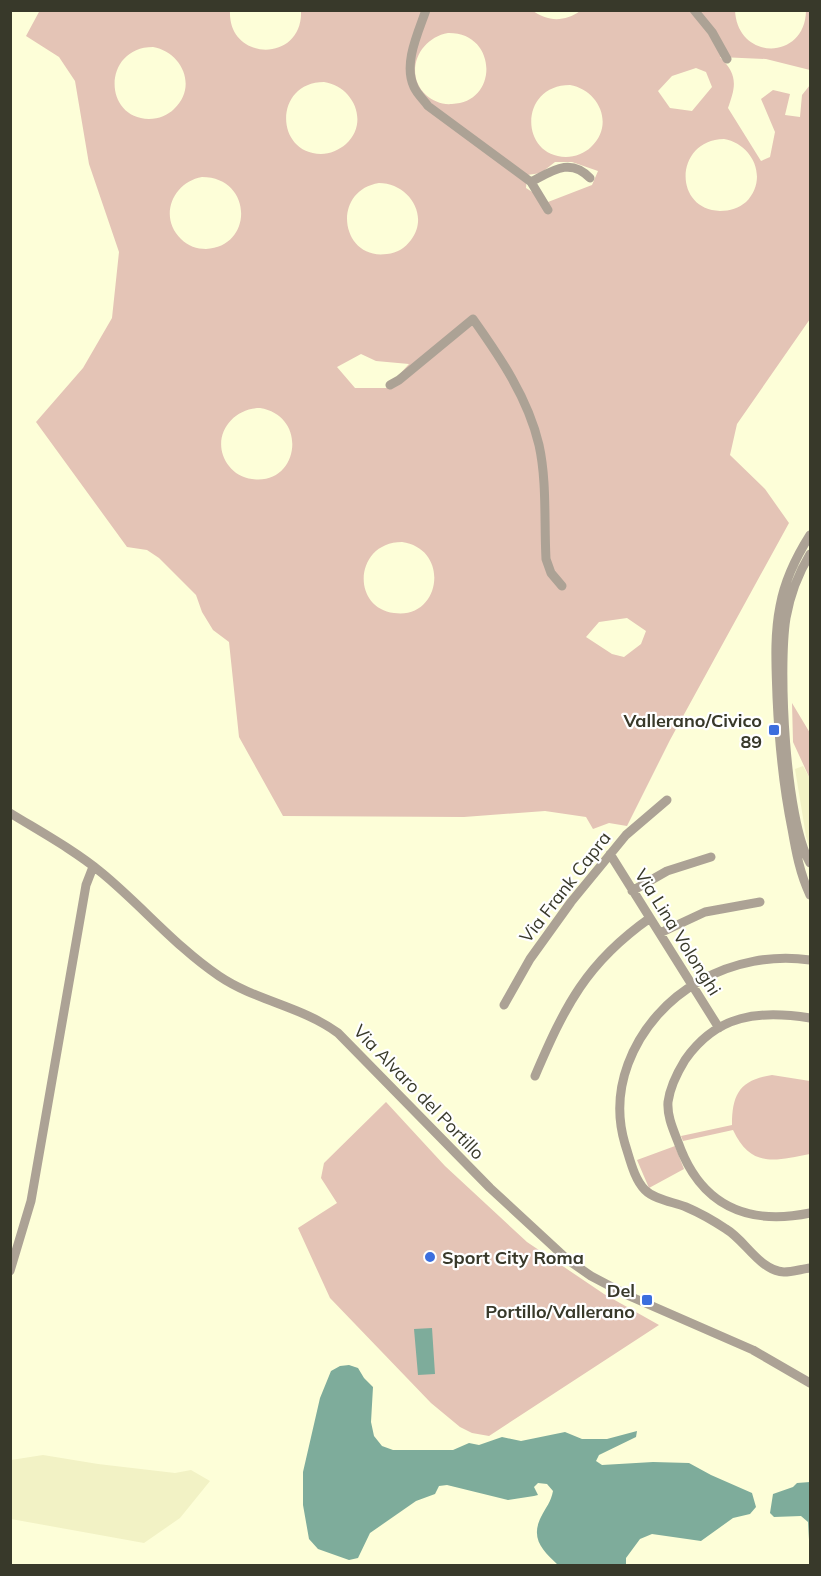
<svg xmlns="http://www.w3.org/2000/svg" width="821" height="1576" viewBox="0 0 821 1576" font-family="Mulish,sans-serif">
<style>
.built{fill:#f2f2c5}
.green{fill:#e4c4b6;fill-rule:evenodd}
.water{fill:#7eac9b}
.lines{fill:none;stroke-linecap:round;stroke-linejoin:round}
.minor{stroke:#aca295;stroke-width:9}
.poi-dot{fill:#3b6ede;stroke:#fff;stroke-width:2}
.labels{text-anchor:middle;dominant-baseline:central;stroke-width:4.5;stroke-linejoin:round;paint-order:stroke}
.poi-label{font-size:18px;font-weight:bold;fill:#38392a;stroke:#fff;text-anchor:end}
.street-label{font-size:18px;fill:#38392a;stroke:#fff}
</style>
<rect width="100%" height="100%" fill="#fdfed8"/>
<!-- built -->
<path class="built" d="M803 766 810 779V850L806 836 795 769Z
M43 1455 98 1464 175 1473 191 1470 210 1481 180 1518 144 1543 11 1519V1460Z"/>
<!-- green -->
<path class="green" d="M40 10 230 11C228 62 303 63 301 11L532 10C547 22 565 22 580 11L735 10C737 61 805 61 806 11H810V70L766 59 720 57C738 75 736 86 728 108L761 161 770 157 775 132 761 99 773 90 790 94 785 115 800 117 802 95 810 85V319L737 424 730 455 765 489 789 523 670 740 627 826 609 823 593 829 586 817 545 811 464 817 283 816 239 737 229 642 213 630 202 612 196 595 159 558 147 550 127 547 36 422 83 368 112 318 119 252 89 164 75 81 59 57 26 36ZM448 33C498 32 499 103 452 104 442 105 433 101 426 95 403 73 419 38 448 33ZM153 47C182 52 198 87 174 109 168 115 159 119 149 119 102 118 103 47 153 47ZM696 68 706 72 712 87 692 111 670 108 658 91 672 76ZM324 82C353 86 370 122 346 144 339 150 330 154 321 154 274 153 274 82 324 82ZM570 85C599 90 615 125 591 147 585 153 575 157 566 157 519 156 519 85 570 85ZM724 139C753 144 769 179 746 202 739 208 730 211 720 211 673 210 674 140 724 139ZM555 162H572L598 171 592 185 548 202 526 188 527 175 541 173ZM202 177C253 177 254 247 206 249 197 249 188 246 181 239 158 217 173 182 202 177ZM379 183C408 183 430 215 411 240 405 248 397 253 387 254 341 261 330 191 379 183ZM361 354 376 361 409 364 387 388H355L337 367ZM260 408C309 416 299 486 252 479 243 478 234 473 229 466 209 440 230 408 260 408ZM402 542C451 549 441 620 394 613 350 607 355 542 402 542ZM627 618 646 631 641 644 624 657 612 654 586 637 599 622Z
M792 703 810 733V779L793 742Z
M772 1075 810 1081V1154C774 1161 751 1168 733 1130L683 1141 681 1136 732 1125C732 1094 740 1080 772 1075Z
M386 1102 445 1166 527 1242 604 1294 659 1325 489 1436 472 1433 460 1427 431 1403 330 1298 298 1228 337 1203 321 1178 324 1163Z
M675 1146 684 1169 649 1188 637 1160Z"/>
<!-- water -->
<path class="water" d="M432 1328 435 1374 418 1375 414 1329Z
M349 1365 358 1368 364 1378 373 1387 371 1422 374 1436 382 1446 393 1450H453L469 1443 479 1445 502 1437 521 1441 565 1432 582 1439H607L637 1431 636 1437 599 1455 596 1461 602 1465 653 1462 689 1463 711 1475 752 1493 756 1507 750 1514 733 1518 701 1541 652 1534 640 1539 626 1558V1565H558C543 1551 530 1539 541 1517 546 1507 551 1502 553 1491L547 1484 538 1483 534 1487 538 1495 534 1496 508 1500 447 1485 439 1486 435 1494 416 1501 370 1533 358 1558 349 1560 318 1549 309 1539 303 1505V1472L320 1398 331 1371 340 1366Z
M810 1482V1557L808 1522 801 1516 774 1517 770 1513 773 1494 793 1487 797 1483Z"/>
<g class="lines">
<!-- minor -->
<path class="minor" d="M426 10C418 33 403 64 414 87 417 94 424 100 428 106L531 182 548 210
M694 10 712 32 727 59
M531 182C552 171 570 157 590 178
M390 385 399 380 473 319C500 357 528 398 539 445 547 481 544 522 546 559L551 573 562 586
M810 535C796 557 785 579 780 606 774 636 776 666 777 697 779 742 783 785 792 829 796 852 800 874 810 895
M810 554C798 574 790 595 786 618 778 668 785 820 810 863
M10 813C41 832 74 850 102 873 142 906 176 947 219 976 256 1001 301 1006 338 1033L490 1188 568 1260 591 1276 627 1295 753 1350 810 1383
M610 854 719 1028
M632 891 667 871 711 857
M660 933 705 912 760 902
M810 960C734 949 655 991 628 1064 618 1091 617 1117 625 1144 630 1159 634 1179 645 1190 655 1200 674 1202 686 1207 700 1213 714 1221 726 1229 745 1240 760 1271 784 1272 792 1272 802 1269 810 1268
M504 1005 530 959 571 902 626 835 667 800
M810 1018C759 1010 717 1014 685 1060 677 1073 670 1087 668 1102 667 1116 673 1129 678 1142 700 1205 747 1226 810 1213
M535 1076C565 1006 586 963 650 918
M10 1271 31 1201 86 885 93 867"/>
</g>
<!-- markers -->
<g class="poi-dot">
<rect x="768" y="724" width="12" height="12" rx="3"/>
<circle cx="430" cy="1257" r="6"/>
<rect x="641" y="1294" width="12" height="12" rx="3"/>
</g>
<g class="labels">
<!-- poi labels -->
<g class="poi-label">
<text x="762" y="720">Vallerano/Civico<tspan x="762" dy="21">89</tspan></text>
<text x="442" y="1257" text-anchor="start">Sport City Roma</text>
<text x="635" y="1290">Del<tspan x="635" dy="21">Portillo/Vallerano</tspan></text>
</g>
<!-- street labels -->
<g class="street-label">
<text transform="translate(565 887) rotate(-52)">Via Frank Capra</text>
<text transform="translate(678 932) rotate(58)">Via Lina Volonghi</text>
<text transform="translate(419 1092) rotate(46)">Via Alvaro del Portillo</text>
</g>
</g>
<!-- border -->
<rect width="821" height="1576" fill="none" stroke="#38392a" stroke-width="24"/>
</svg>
